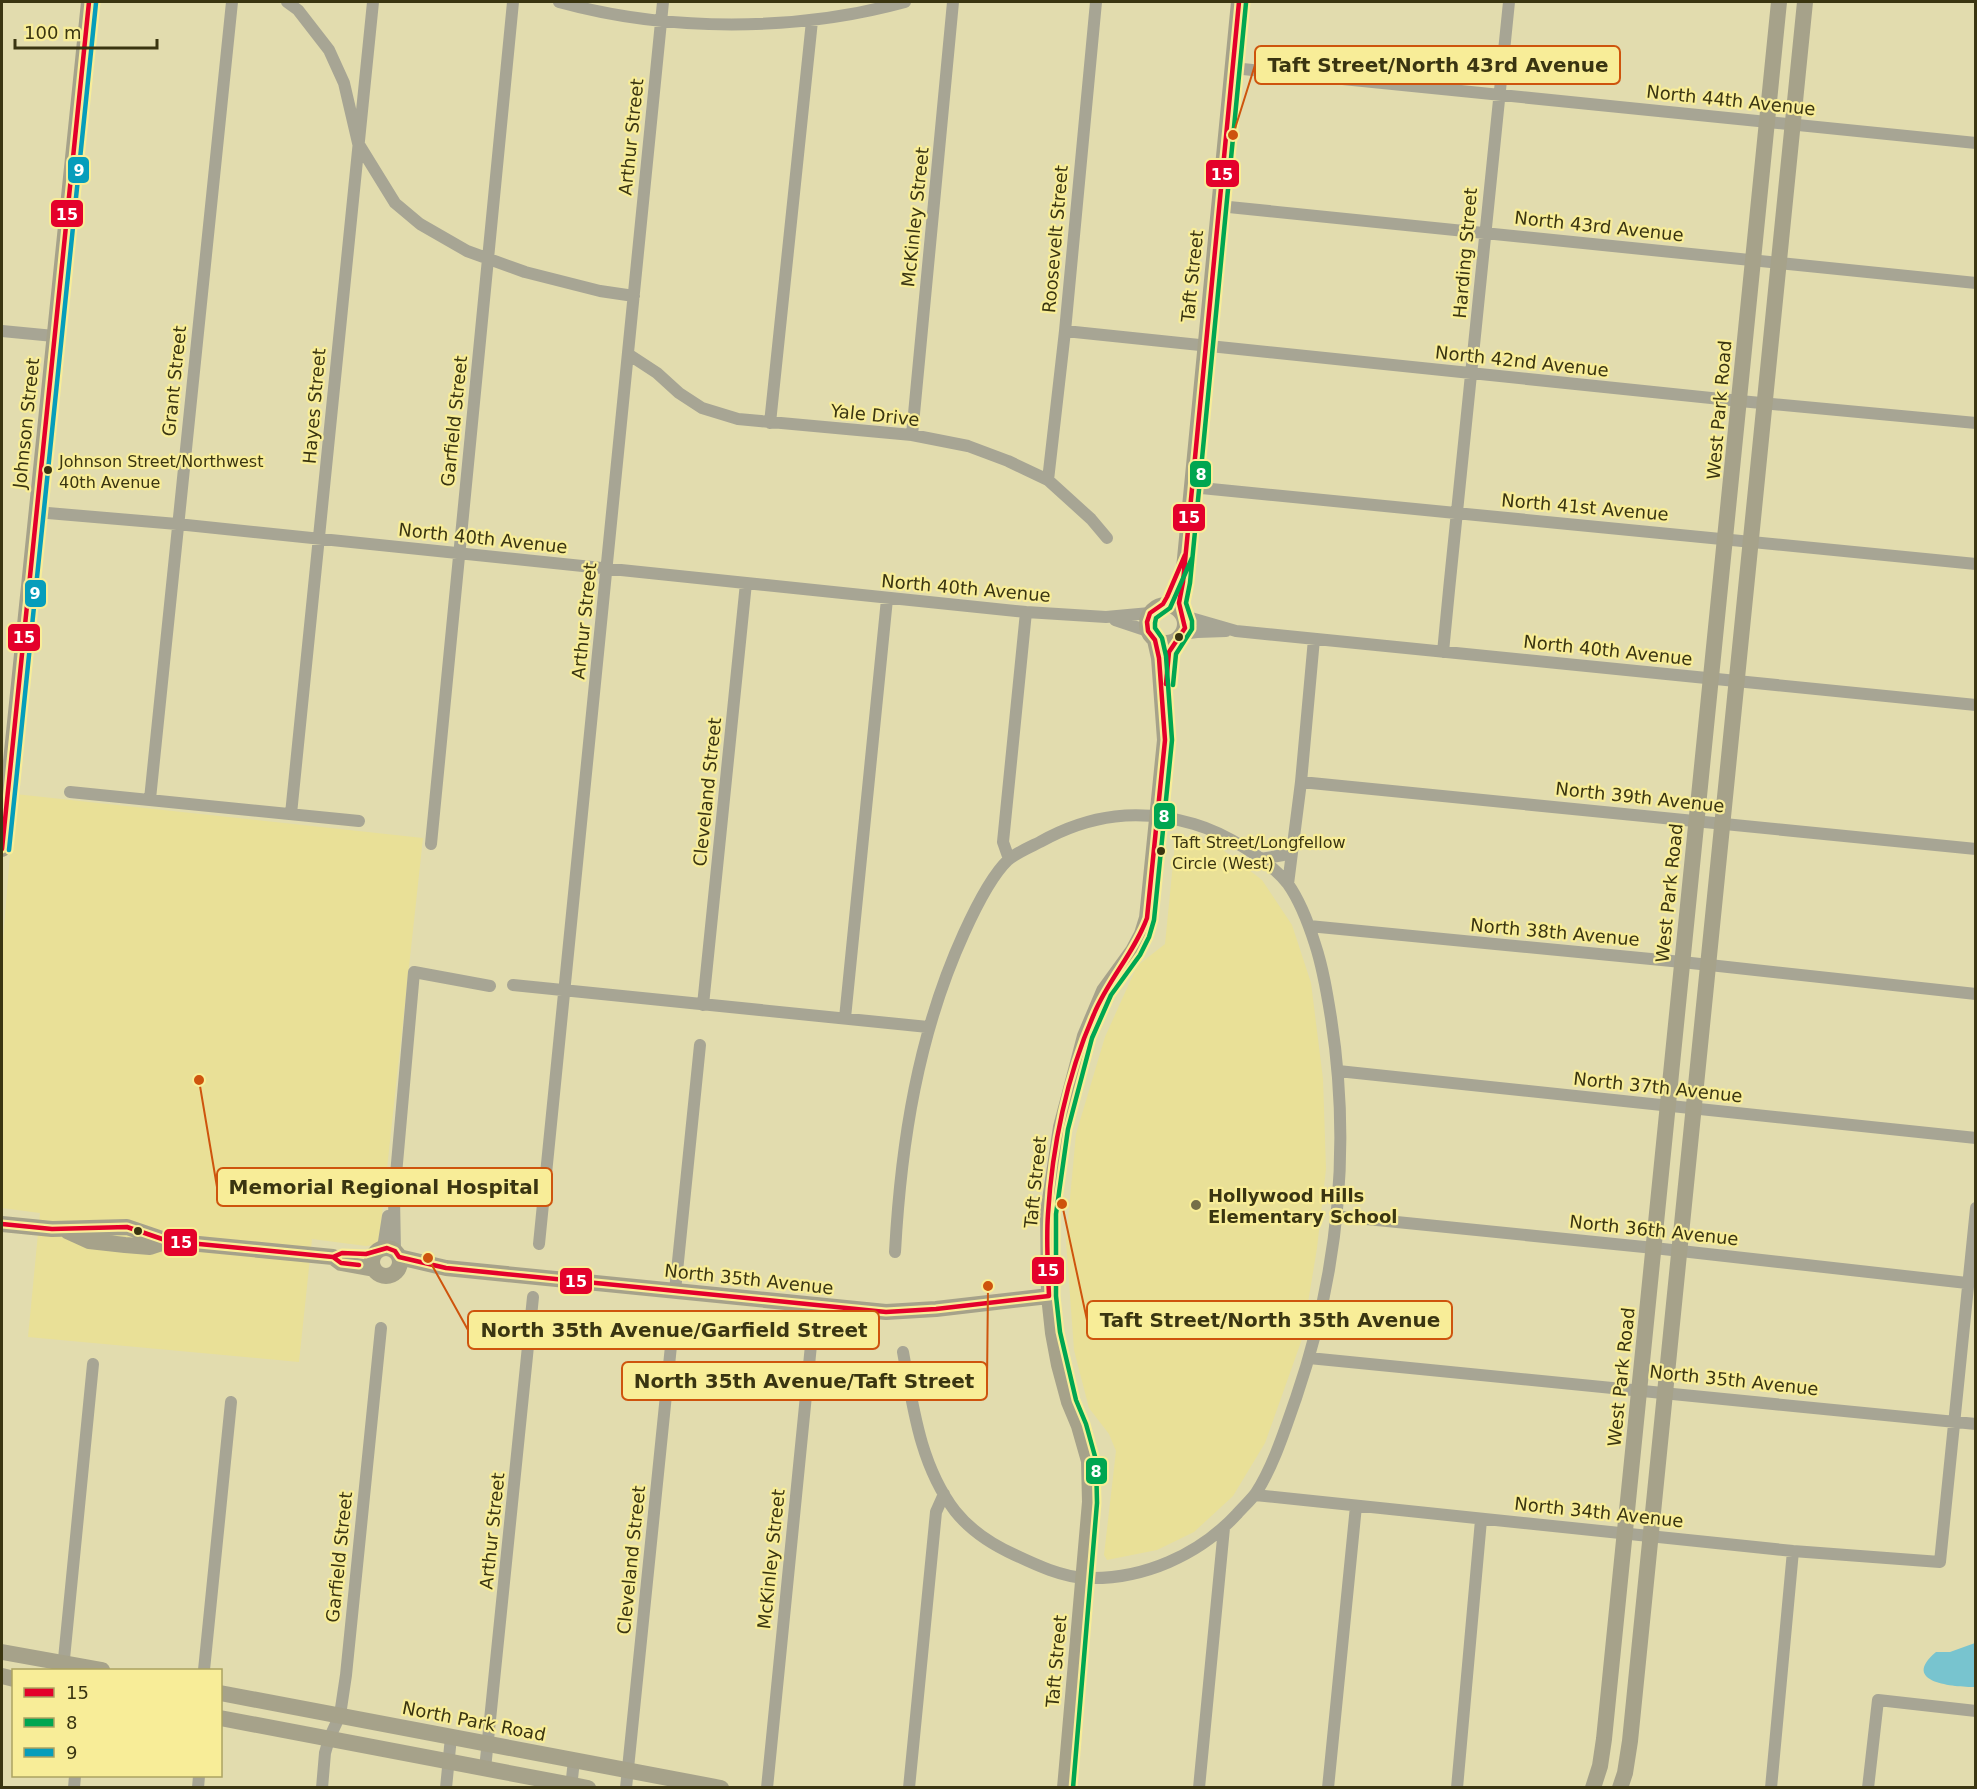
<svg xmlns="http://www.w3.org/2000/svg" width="1977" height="1789" viewBox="0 0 1977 1789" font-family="'DejaVu Sans',sans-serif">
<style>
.built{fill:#e9e097}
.water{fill:#78c4cf}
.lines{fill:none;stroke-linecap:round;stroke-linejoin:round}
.street{stroke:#a7a594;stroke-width:12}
.secondary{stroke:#a6a28a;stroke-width:16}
.bus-1-casing{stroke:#f8ed98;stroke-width:9}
.bus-2-casing{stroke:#f8ed98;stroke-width:9}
.bus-3-casing{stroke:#f8ed98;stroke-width:9}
.bus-1{stroke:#e4002b;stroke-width:4.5}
.bus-2{stroke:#00a651;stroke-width:4.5}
.bus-3{stroke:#069dbb;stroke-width:4.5}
.bus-dot{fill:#3a3511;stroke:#f8ed98;stroke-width:2}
.poi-dot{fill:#756f48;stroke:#f8ed98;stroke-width:2}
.labels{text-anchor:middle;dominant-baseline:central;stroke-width:4.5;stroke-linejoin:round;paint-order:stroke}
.bus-label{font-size:16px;fill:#3a3511;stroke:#f8ed98;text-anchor:start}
.street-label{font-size:18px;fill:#3a3511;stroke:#f8ed98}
.poi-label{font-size:18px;font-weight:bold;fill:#3a3511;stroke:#f8ed98;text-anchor:start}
.leader{fill:none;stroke:#ce540d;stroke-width:2}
.callout-dot{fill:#ce540d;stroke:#f8ed98;stroke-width:2}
.callout{fill:#f8ed98;stroke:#ce540d;stroke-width:2}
.callout-label{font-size:20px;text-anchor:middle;font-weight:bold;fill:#3a3511}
.line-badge{stroke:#f8ed98;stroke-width:2}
.badge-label{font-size:16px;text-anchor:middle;font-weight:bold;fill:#fff}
</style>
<rect width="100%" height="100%" fill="#e2dcae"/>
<!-- built -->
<path class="built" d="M15 794 423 838 379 1242 375 1245 366 1246 312 1239 299 1362 28 1337 40 1213 2 1208V952Z
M1176 833 1223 850 1262 880 1292 925 1311 983 1323 1079 1326 1169 1317 1248 1302 1339 1265 1443 1233 1496 1194 1532 1157 1550 1107 1560 1104 1555 1116 1451 1109 1434 1089 1408 1074 1350 1066 1241 1076 1134 1105 1037 1137 966 1165 944Z"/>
<!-- water -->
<path class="water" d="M1975 1643V1687C1955 1687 1899 1683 1936 1652H1950Z"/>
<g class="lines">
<!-- street -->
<path class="street" d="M287 2 298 10 329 50 344 83 358 143 395 203 420 224 467 251 525 272 600 291 634 296
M559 2C668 32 795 32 905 2
M1233 68 1976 143
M1219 206 1976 283
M2 331 54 336
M1065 331 1740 401 1976 423
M628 354 657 373 679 393 702 408 738 419 912 435 968 446 1008 461 1048 480 1091 519 1107 538
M770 423 812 21
M912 435 953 2
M1048 480 1065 331 1096 2
M1191 487 1976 564
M36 512 177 524 1026 612 1106 617 1150 613
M1184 616 1236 631 1976 705
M1115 620 1148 631
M1182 634 1197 632 1226 631
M1443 652C1464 435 1486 218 1509 2
M1301 782 1976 849
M70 792 359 821
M150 799 232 2
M291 814 373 2
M431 844 513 2
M1009 859 1003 842 1026 612
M1261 859 1283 855 1292 851
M1288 884 1301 782 1314 639
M1309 926 1682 962 1976 994
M513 985 928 1027
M703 1005 746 583
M845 1018 887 599
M1338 1071 1976 1138
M1337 1216 1654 1248 1967 1283
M539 1244 663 2
M383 1248 388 1216
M395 1251 394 1197 414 972 490 986
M895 1252C901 1142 918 1034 964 933 974 911 991 876 1008 860 1016 853 1030 847 1040 842 1090 814 1139 808 1194 824 1225 833 1268 859 1288 884 1300 901 1309 925 1315 944 1323 968 1327 993 1331 1018 1351 1146 1338 1275 1296 1398 1285 1429 1274 1465 1256 1493 1251 1500 1243 1507 1237 1514 1199 1555 1143 1580 1086 1578 1062 1577 1036 1565 1015 1555 993 1545 970 1530 955 1511 920 1465 913 1407 903 1352
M675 1291 700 1045
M1309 1358 1976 1424
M1255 1495 1793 1551 1940 1562 1976 1208
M63 1669 93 1364
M204 1670 231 1402
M485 1769 533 1297
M74 1788 75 1776
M198 1788 199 1776
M322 1788 325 1753 329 1739 340 1715 346 1675 381 1328
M446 1788 451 1737
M571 1788 574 1760
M626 1788 672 1336
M767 1788 812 1335
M909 1788 936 1512 944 1494
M1199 1788 1224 1528
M1328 1788 1356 1506
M1457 1788 1481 1520
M1771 1788 1793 1551
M1868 1788 1878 1700 1976 1711"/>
<!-- secondary -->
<path class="secondary" d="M1147 624a19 19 0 1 1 38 0a19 19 0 1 1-38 0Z
M1180 610 1239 2
M2 849 89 2
M2 1224 52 1229 127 1227 168 1241 333 1257 341 1263 374 1269
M67 1231 89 1241 125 1245 150 1247 168 1241
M372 1262a14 14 0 1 1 28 0a14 14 0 1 1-28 0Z
M399 1257 446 1268 886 1312 936 1309 1049 1296
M2 1652 102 1670
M2 1676 14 1679
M220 1693 721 1788
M220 1718 588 1788
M1065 1788 1090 1502 1089 1461 1079 1426 1069 1402 1059 1365 1053 1333 1049 1296 1048 1213 1061 1127 1085 1036 1104 991 1133 951 1142 934 1147 918 1165 740 1159 658 1155 640
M1593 1788 1600 1766 1604 1739 1779 2
M1620 1788 1625 1773 1630 1741 1805 2"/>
<defs>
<path id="bus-1" d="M1166 684 1169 652 1185 628 1179 603 1183 582 1239 2
M2 849 89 2
M2 1224 52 1229 127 1227 168 1241 333 1257 341 1263 359 1265
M333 1257 342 1253 366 1254 387 1248 395 1251 399 1257 446 1268 886 1312 936 1309 1049 1296C1048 1269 1046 1241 1048 1214 1052 1147 1067 1075 1094 1014 1108 980 1134 953 1147 918L1165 740 1159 658 1155 640 1148 631 1147 622 1150 613 1163 604 1167 597 1185 555"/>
<path id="bus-2" d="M1173 685 1176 654 1192 629V621L1186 603 1190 583 1246 3
M1073 1788 1097 1503 1096 1460 1086 1424 1076 1400 1060 1332 1056 1296V1214L1068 1129 1092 1038 1111 995 1140 955 1149 937 1154 920 1172 740 1166 656 1162 638 1155 628V623L1156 618 1170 608 1192 558"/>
<path id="bus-3" d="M9 850 96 3"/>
</defs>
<!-- bus-1 casing -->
<use href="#bus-1" class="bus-1-casing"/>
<!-- bus-2 casing -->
<use href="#bus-2" class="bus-2-casing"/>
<!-- bus-3 casing -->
<use href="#bus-3" class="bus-3-casing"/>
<!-- bus-1 -->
<use href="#bus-1" class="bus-1"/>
<!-- bus-2 -->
<use href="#bus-2" class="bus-2"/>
<!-- bus-3 -->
<use href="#bus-3" class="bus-3"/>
</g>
<!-- markers -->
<g class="bus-dot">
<circle cx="48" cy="470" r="5"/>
<circle cx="1179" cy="637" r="5"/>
<circle cx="1161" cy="851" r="5"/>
<circle cx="138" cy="1231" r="5"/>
</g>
<circle class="poi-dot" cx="1196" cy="1205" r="6"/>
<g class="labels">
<!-- bus labels -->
<g class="bus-label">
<text x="59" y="461">Johnson Street/Northwest<tspan x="59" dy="21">40th Avenue</tspan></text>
<text x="1172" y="842">Taft Street/Longfellow<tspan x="1172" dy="21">Circle (West)</tspan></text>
</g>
<!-- street labels -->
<g class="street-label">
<text transform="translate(1731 100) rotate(6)">North 44th Avenue</text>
<text transform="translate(631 137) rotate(-84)">Arthur Street</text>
<text transform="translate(915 217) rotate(-84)">McKinley Street</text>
<text transform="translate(1599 226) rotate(6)">North 43rd Avenue</text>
<text transform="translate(1055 239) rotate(-85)">Roosevelt Street</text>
<text transform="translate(1465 253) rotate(-85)">Harding Street</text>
<text transform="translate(1192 276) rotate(-84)">Taft Street</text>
<text transform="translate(1522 361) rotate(6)">North 42nd Avenue</text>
<text transform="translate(174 381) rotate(-84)">Grant Street</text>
<text transform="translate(314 406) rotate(-85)">Hayes Street</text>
<text transform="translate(1719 410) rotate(-85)">West Park Road</text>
<text transform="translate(875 415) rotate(6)">Yale Drive</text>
<text transform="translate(454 421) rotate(-84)">Garfield Street</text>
<text transform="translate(26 423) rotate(-84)">Johnson Street</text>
<text transform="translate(1585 507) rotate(5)">North 41st Avenue</text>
<text transform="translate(483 538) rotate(6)">North 40th Avenue</text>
<text transform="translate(966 588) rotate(5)">North 40th Avenue</text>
<text transform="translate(584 621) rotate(-84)">Arthur Street</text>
<text transform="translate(1608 650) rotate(6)">North 40th Avenue</text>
<text transform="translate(707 792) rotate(-84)">Cleveland Street</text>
<text transform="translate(1640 797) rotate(6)">North 39th Avenue</text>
<text transform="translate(1669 893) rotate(-84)">West Park Road</text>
<text transform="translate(1555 932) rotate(5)">North 38th Avenue</text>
<text transform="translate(1658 1087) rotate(6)">North 37th Avenue</text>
<text transform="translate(1035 1182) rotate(-84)">Taft Street</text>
<text transform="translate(1654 1230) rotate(6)">North 36th Avenue</text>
<text transform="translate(749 1279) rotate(6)">North 35th Avenue</text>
<text transform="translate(1621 1377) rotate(-84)">West Park Road</text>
<text transform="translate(1734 1380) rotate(6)">North 35th Avenue</text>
<text transform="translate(1599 1512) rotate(6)">North 34th Avenue</text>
<text transform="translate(492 1531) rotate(-84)">Arthur Street</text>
<text transform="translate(339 1557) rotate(-84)">Garfield Street</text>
<text transform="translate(771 1559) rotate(-84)">McKinley Street</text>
<text transform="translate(631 1560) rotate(-84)">Cleveland Street</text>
<text transform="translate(1056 1661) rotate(-85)">Taft Street</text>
<text transform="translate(474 1721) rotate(11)">North Park Road</text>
</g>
<!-- poi labels -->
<g class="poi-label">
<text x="1208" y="1195">Hollywood Hills<tspan x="1208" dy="21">Elementary School</tspan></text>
</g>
</g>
<!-- callouts -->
<path class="leader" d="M1233 135L1255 65M199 1080L217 1187M1062 1204L1087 1320M428 1258L468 1330M988 1286L987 1381"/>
<g class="callout-dot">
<circle cx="1233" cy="135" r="6"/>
<circle cx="199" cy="1080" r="6"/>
<circle cx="1062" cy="1204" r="6"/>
<circle cx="428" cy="1258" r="6"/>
<circle cx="988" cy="1286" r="6"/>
</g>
<g class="callout">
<rect x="1255" y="46" width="365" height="38" rx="6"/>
<rect x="217" y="1168" width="335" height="38" rx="6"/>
<rect x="1087" y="1301" width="365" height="38" rx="6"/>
<rect x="468" y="1311" width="411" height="38" rx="6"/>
<rect x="622" y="1362" width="365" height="38" rx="6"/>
</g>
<g class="callout-label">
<text x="1438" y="72">Taft Street/North 43rd Avenue</text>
<text x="384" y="1194">Memorial Regional Hospital</text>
<text x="1270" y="1327">Taft Street/North 35th Avenue</text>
<text x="674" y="1337">North 35th Avenue/Garfield Street</text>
<text x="804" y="1388">North 35th Avenue/Taft Street</text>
</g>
<g class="line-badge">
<rect x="67" y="156" width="23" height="28" rx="6" fill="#069dbb"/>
<rect x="1205" y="159" width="35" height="29" rx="6" fill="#e4002b"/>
<rect x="50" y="199" width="34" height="29" rx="6" fill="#e4002b"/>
<rect x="1189" y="460" width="23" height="28" rx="6" fill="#00a651"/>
<rect x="1172" y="503" width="34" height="29" rx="6" fill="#e4002b"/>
<rect x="24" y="579" width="23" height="29" rx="6" fill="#069dbb"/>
<rect x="7" y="623" width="34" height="29" rx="6" fill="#e4002b"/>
<rect x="1153" y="802" width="23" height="28" rx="6" fill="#00a651"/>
<rect x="163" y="1228" width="35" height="29" rx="6" fill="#e4002b"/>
<rect x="1031" y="1256" width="34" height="29" rx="6" fill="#e4002b"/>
<rect x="559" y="1267" width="34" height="28" rx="6" fill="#e4002b"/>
<rect x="1085" y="1457" width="23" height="28" rx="6" fill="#00a651"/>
</g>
<g class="badge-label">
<text x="79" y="176">9</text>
<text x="1222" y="180">15</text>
<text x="67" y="220">15</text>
<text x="1201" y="480">8</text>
<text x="1189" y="523">15</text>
<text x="35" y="599">9</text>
<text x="24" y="643">15</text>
<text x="1164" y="822">8</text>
<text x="181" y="1248">15</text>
<text x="1048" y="1276">15</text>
<text x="576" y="1287">15</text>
<text x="1096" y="1477">8</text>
</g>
<!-- border -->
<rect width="1977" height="1789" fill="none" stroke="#3a3511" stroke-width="6"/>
<!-- legend -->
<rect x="12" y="1669" width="210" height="108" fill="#f8ed98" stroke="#aca362" stroke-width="1.5"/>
<rect x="24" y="1688" width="30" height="9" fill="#e4002b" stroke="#aca362" stroke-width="1.5"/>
<text x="66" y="1699" font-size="18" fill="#3a3511">15</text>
<rect x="24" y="1718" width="30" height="9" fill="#00a651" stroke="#aca362" stroke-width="1.5"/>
<text x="66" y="1729" font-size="18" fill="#3a3511">8</text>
<rect x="24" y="1748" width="30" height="9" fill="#069dbb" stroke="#aca362" stroke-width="1.5"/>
<text x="66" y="1759" font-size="18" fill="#3a3511">9</text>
<!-- scale -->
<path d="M15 39v9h142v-9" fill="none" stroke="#3a3511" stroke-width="3"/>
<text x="24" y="39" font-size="18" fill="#3a3511" stroke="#f8ed98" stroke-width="4.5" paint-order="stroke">100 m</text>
</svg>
